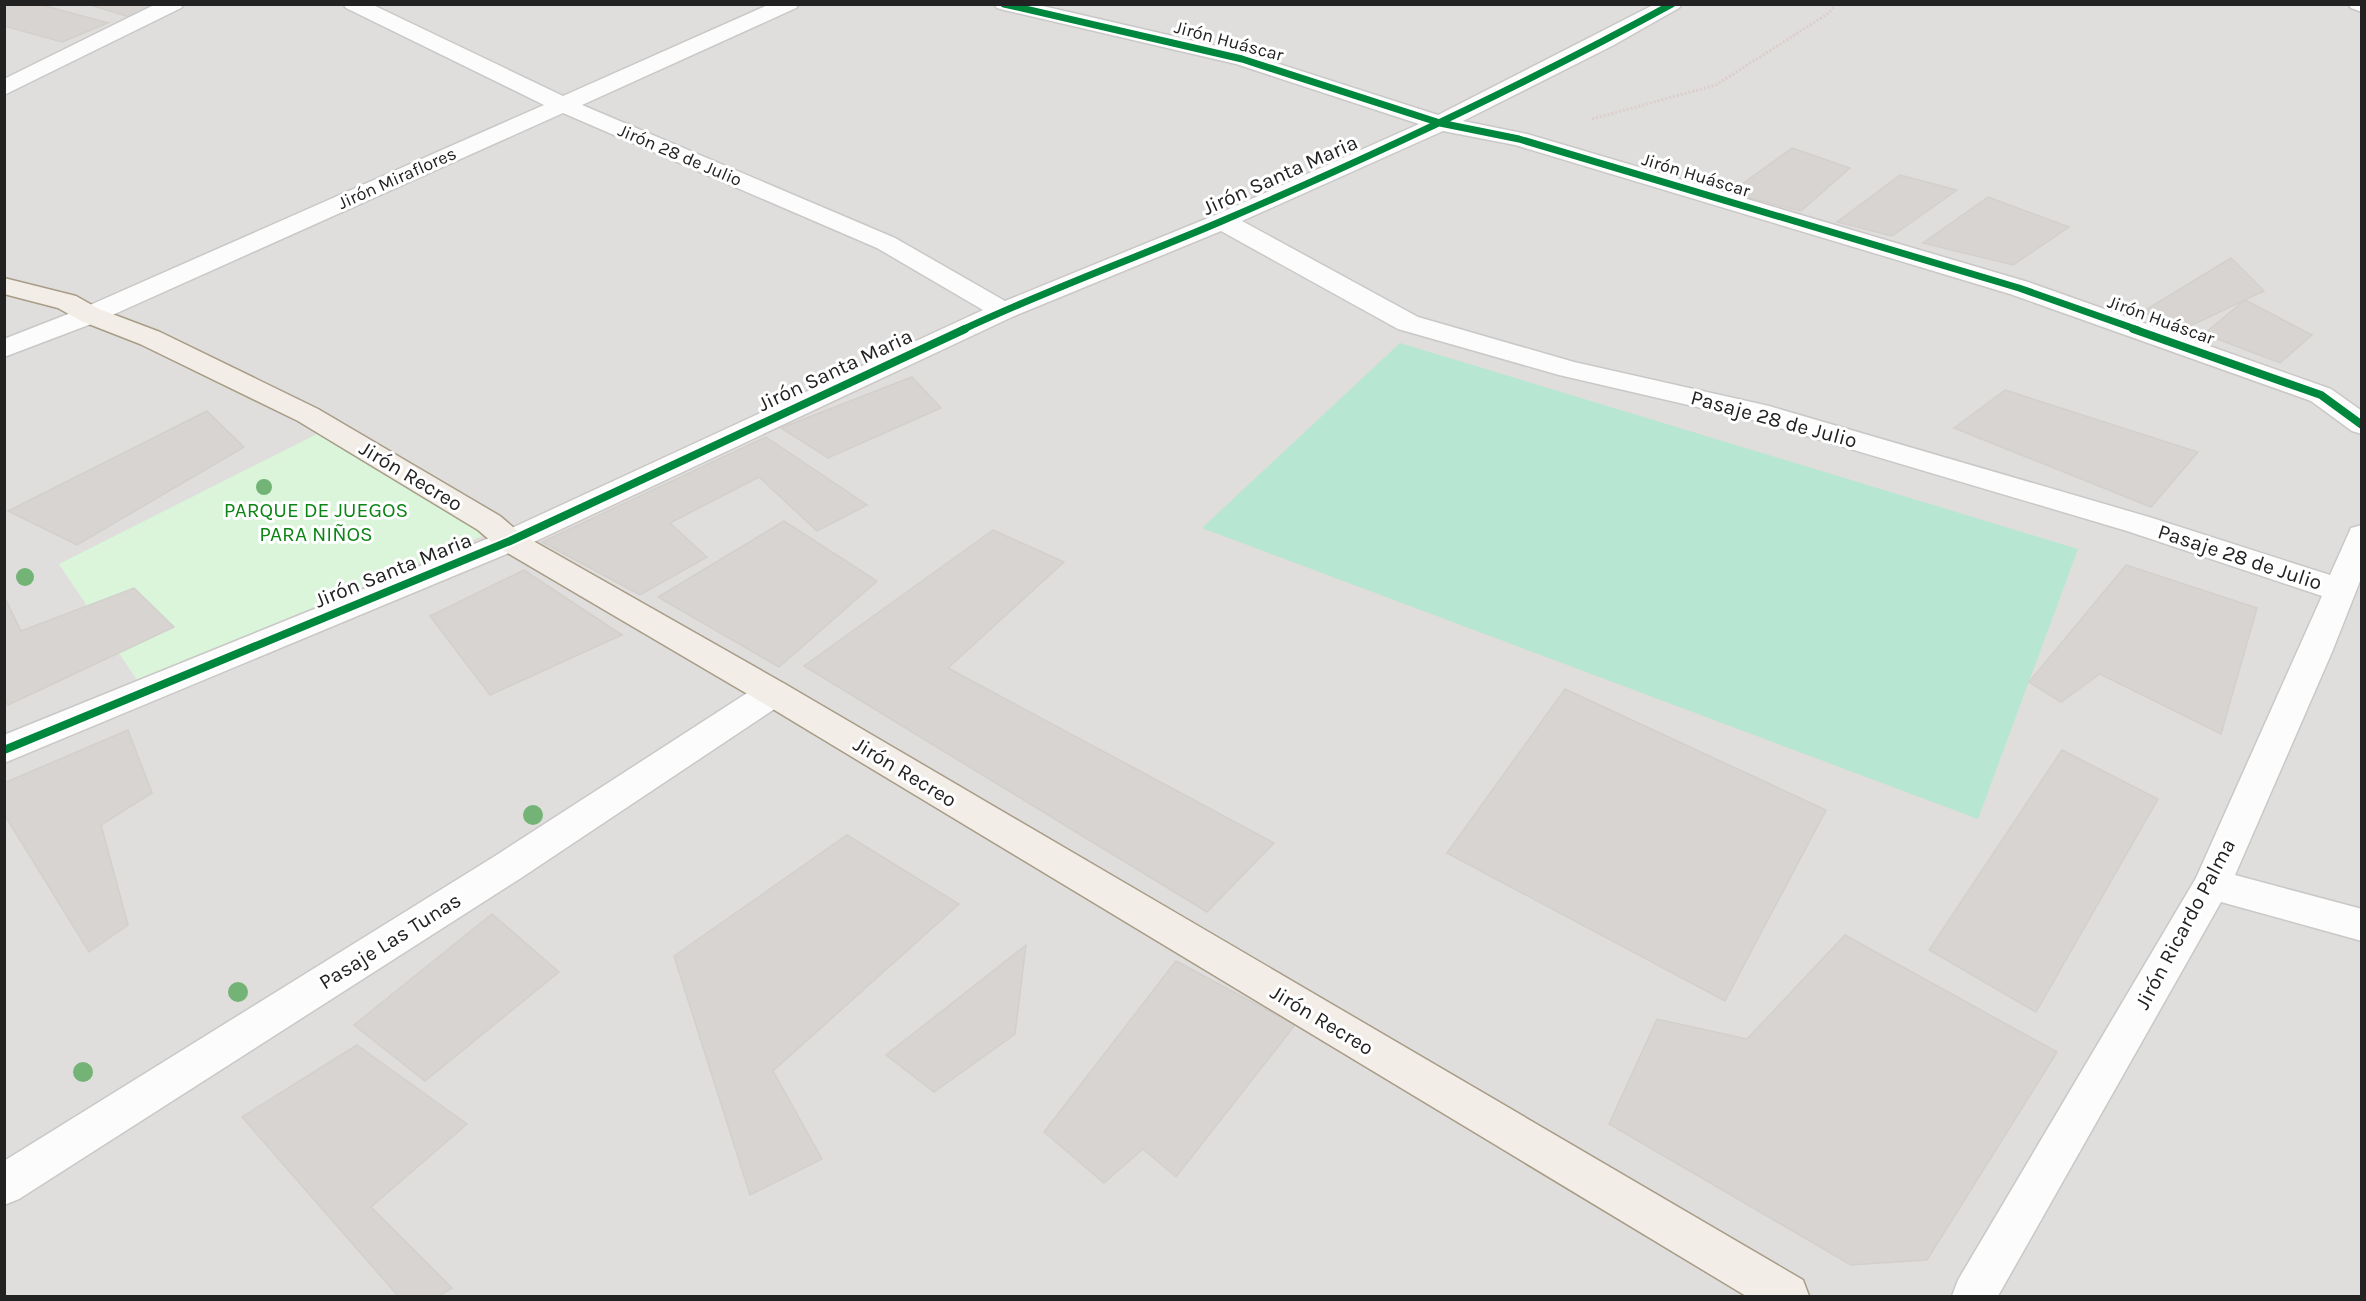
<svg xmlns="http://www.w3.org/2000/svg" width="2366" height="1301" viewBox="0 0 2366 1301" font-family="Karla,sans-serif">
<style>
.residential{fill:#dfdedc}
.park{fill:#daf5da}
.pitch{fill:#b7e6d2}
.building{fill:#d7d4d2;stroke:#d3d0cc;stroke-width:1.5}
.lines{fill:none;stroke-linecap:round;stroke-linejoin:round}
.minor-casing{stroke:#c9c8c7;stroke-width:3}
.major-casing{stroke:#a79c86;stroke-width:3}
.path{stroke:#dccecd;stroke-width:3;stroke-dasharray:2 2;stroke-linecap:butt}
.minor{fill:#fdfcfc;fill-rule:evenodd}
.major{fill:#f3ede7;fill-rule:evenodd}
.cycleway-far1-casing{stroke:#fff;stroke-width:10}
.cycleway-casing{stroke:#fff;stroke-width:12}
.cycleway-far1{stroke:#00873e;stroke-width:7}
.cycleway{stroke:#00873e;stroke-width:8}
.tree{fill:#73b476}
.labels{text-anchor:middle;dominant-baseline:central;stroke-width:6;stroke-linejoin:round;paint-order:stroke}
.far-street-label{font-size:18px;fill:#222;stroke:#fff}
.street-label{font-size:21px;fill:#222;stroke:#fff}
.park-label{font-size:21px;fill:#0c8416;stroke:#fff}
</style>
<rect width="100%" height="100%" fill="#f0eeeb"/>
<!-- residential -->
<path class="residential" d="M5 5H2361V1296H5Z"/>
<!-- park -->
<path class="park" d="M319 433 494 531 139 683 59 564Z"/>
<!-- pitch -->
<path class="pitch" d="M1400 343 2078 549 1978 819 1202 528Z"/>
<!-- building -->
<path class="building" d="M4 4H38L108 23 62 42 4 26Z
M87 4H164L136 19Z
M1792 148 1850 168 1801 211 1730 193Z
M1900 175 1957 190 1892 236 1837 222Z
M1988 197 2069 227 2013 265 1923 243Z
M2231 258 2264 291 2186 328 2142 312Z
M2245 300 2312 335 2280 363 2204 334Z
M912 377 941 408 828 458 781 428Z
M2005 390 2198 452 2151 507 1954 428Z
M207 411 244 447 77 545 8 511Z
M766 437 867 505 817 531 759 477 670 523 707 557 640 595 542 542Z
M784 521 877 581 779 667 658 597Z
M993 530 1064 562 948 668 1274 843 1207 912 804 666Z
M2126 565 2257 608 2221 734 2100 674 2061 702 2029 682Z
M524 570 622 635 490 695 430 616Z
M134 588 174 627 8 705 4 699V596L21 631Z
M1565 689 1826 810 1725 1001 1447 853Z
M128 730 152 793 101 825 128 925 89 952 4 814V783Z
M2062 750 2158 799 2036 1012 1929 950Z
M847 835 959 904 773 1071 822 1159 750 1195 674 956Z
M492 914 559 972 425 1081 354 1025Z
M1845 935 2057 1052 1927 1260 1851 1265 1609 1124 1657 1019 1747 1039Z
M1026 945 1015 1034 934 1092 886 1055Z
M1176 961 1295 1025 1176 1177 1143 1149 1104 1183 1044 1132Z
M357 1045 467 1124 371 1207 452 1288 439 1296H398L242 1117Z"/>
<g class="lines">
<defs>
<path id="minor" d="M156 4H184L181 8 4 95V79Z
M343 4H371L563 96 770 4H799L796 8 582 105 895 238 1005 301 1213 216 1419 124 1236 64 1004 10 997 8 994 4H1034L1242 52 1438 115 1655 4H1682L1679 8 1612 46 1463 121 1527 134 2028 282 2331 389 2362 411V434L2352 431 2311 401 2010 294 1515 145 1443 131 1242 221 1418 317 1574 362 1769 406 2149 517 2330 575 2351 528 2362 525V576L2332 652 2235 875 2362 909V941L2221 902 1998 1296H1952L1958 1280 2196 878 2322 596 2127 531 1753 420 1559 375 1398 329 1221 231 1012 317 521 548 4 763V735L499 534 983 310 877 248 563 113 99 321 4 357V339L81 309 544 105 346 8Z
M2348 4H2362V12L2351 8Z
M773 681 785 684 790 693 785 702 521 878 19 1199 4 1205V1161L495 856 761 684Z"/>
<path id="major" d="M4 278 76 296 99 309 160 332 318 409 500 516 521 534 785 684 1803 1280 1809 1296H1746L761 702 499 548 478 530 298 421 140 344 81 321 58 308 4 294Z"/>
</defs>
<!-- minor casing -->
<use href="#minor" class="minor-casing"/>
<!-- major casing -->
<use href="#major" class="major-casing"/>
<!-- path -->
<path class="path" d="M1592 119 1716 85 1829 13 1836 4"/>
<!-- minor -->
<use href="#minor" class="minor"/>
<!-- major -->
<use href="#major" class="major"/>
<defs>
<path id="cycleway-far1" d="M1004 4 1242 59 1440 123 1519 139 2019 288 2138 330
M962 330C1047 290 1136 258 1222 221 1375 155 1526 84 1672 4"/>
<path id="cycleway" d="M2133 329 2321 395 2362 425
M4 750 510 541 965 329"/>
</defs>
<!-- cycleway-far1 casing -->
<use href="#cycleway-far1" class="cycleway-far1-casing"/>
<!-- cycleway casing -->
<use href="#cycleway" class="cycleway-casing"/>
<!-- cycleway-far1 -->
<use href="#cycleway-far1" class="cycleway-far1"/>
<!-- cycleway -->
<use href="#cycleway" class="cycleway"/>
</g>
<!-- trees -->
<g class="tree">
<circle cx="264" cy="487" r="8"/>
<circle cx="332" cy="535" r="8"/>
<circle cx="25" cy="577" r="9"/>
<circle cx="533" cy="815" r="10"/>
<circle cx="238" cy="992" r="10"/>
<circle cx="83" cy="1072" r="10"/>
</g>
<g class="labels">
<!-- far-street labels -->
<g class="far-street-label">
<text transform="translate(1229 41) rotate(15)">Jirón Huáscar</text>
<text transform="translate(680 155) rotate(23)">Jirón 28 de Julio</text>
<text transform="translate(1696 175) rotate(17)">Jirón Huáscar</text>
<text transform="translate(397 178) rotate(-24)">Jirón Miraflores</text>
<text transform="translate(2161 320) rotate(20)">Jirón Huáscar</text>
</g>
<!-- street labels -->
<g class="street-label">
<text transform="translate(1280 175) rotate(-24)">Jirón Santa Maria</text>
<text transform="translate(835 370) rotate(-25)">Jirón Santa Maria</text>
<text transform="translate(1774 419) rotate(15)">Pasaje 28 de Julio</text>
<text transform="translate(411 476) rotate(31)">Jirón Recreo</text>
<text transform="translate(2240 557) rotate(18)">Pasaje 28 de Julio</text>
<text transform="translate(393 570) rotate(-22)">Jirón Santa Maria</text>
<text transform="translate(905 772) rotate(31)">Jirón Recreo</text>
<text transform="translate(2185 924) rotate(-62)">Jirón Ricardo Palma</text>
<text transform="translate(390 941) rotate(-32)">Pasaje Las Tunas</text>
<text transform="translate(1322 1020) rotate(31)">Jirón Recreo</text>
</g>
<!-- park labels -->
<g class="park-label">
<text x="316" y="510">PARQUE DE JUEGOS<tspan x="316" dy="24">PARA NIÑOS</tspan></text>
</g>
</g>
<!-- border -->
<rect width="2366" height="1301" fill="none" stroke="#222222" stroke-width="12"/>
</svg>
